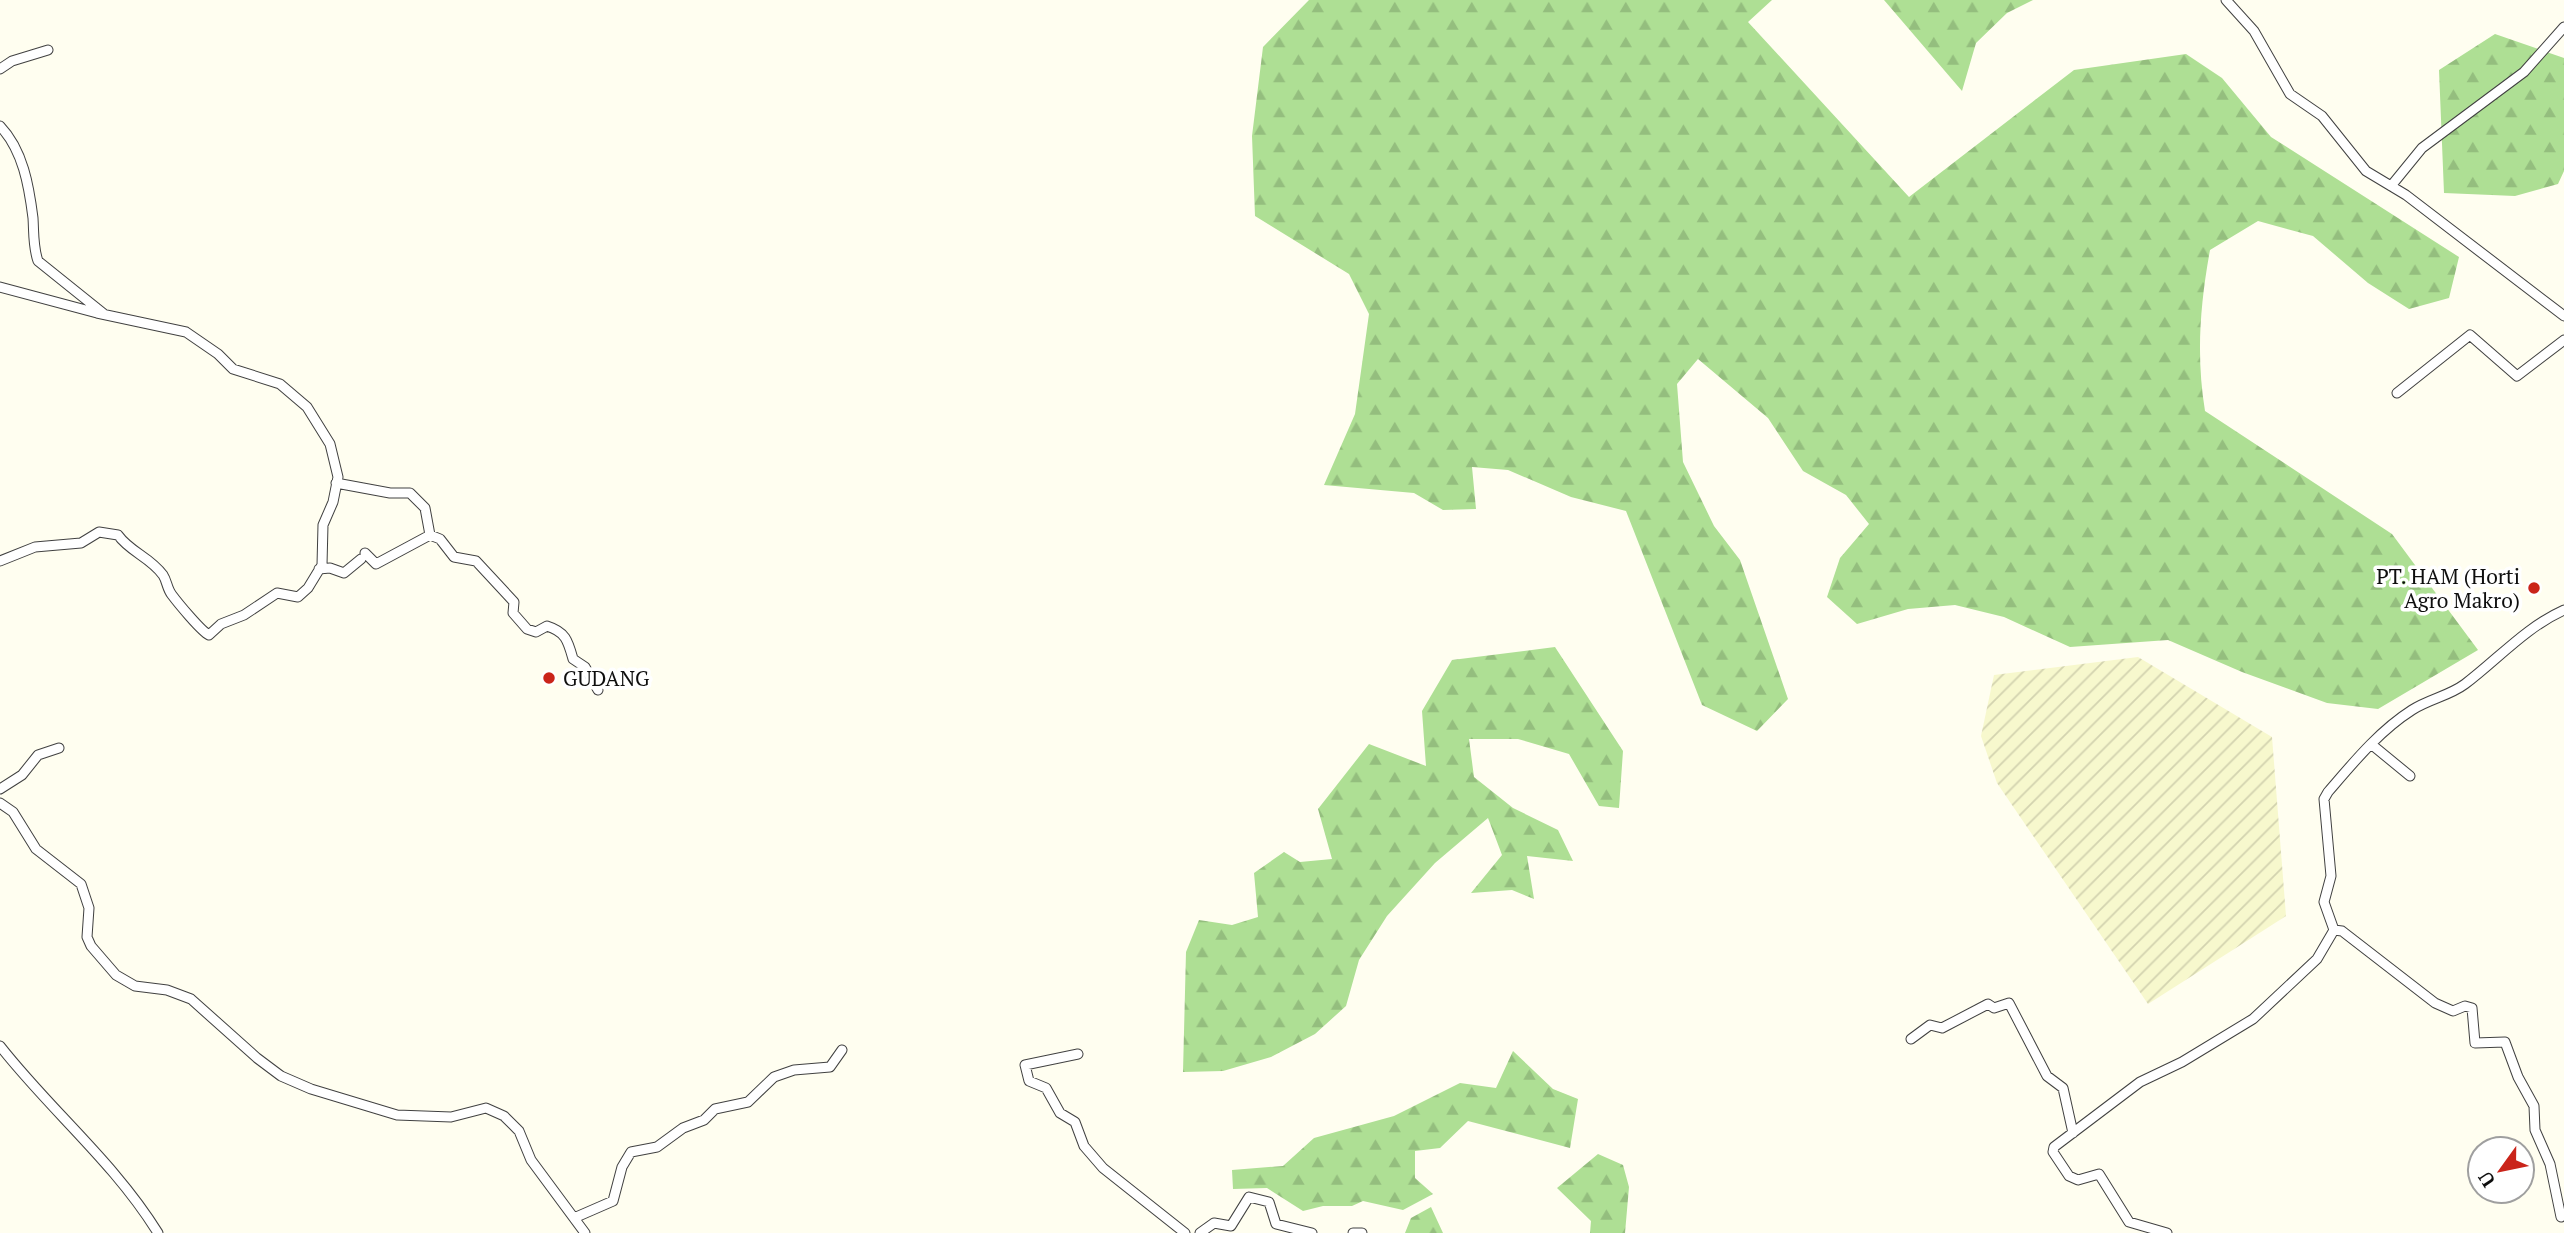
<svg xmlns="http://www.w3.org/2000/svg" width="2564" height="1233" viewBox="0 0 2564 1233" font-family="'PT Serif',serif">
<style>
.farmland{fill:url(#farmland-furrows)}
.forest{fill:url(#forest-firs)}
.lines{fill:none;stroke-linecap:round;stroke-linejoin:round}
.minor-casing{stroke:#414141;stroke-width:11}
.minor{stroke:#fff;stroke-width:9}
.poi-dot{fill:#ca241a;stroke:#fff;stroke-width:2.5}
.labels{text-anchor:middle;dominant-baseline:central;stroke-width:7;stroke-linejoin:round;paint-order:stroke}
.poi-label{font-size:21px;fill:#0e0e0e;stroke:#fff;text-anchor:end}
</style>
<defs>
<pattern id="farmland-furrows" width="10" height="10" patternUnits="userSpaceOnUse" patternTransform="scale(1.75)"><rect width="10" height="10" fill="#f7f8cd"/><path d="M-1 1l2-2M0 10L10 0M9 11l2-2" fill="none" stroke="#d3d3af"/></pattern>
<pattern id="forest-firs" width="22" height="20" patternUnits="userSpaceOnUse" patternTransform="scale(1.75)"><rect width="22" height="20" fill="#aedf94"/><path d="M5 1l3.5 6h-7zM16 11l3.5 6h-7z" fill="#94be7e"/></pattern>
</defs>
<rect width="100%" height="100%" fill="#fffef0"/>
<!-- farmland -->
<path class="farmland" d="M2138 657 2272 737 2286 916 2148 1004 1997 783 1981 736 1994 675Z"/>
<!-- forest -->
<path class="forest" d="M1309 0H1772L1748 22 1909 197 2074 70 2186 54 2222 78 2271 137 2459 257 2449 298 2409 309 2368 283 2313 236 2258 221 2210 250C2200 305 2196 356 2205 411L2392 534 2478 650 2378 709 2327 703 2242 672 2168 640 2070 647 2004 617 1955 605 1908 609 1857 624 1827 597 1840 558 1869 524 1846 495 1803 471 1768 418 1698 359 1677 384 1683 462 1714 526 1740 560 1788 699 1757 731 1702 705 1626 511 1571 497 1508 470 1472 467 1476 509 1443 510 1414 493 1324 485 1355 414 1369 314 1349 274 1255 216 1252 136 1263 47Z
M1884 0H2033L2007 13 1976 43 1962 91Z
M2495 34 2564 58V171L2558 184 2515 196 2444 193 2439 70Z
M1555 647 1623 751 1619 808 1599 806 1569 754 1518 739H1469L1474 777 1513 808 1558 830 1573 861 1527 856 1534 899 1512 890 1471 893 1502 855 1488 818 1435 863 1387 916 1359 960 1346 1006 1315 1034 1271 1057 1223 1071 1183 1072 1186 952 1199 920 1232 925 1258 917 1254 873 1284 852 1300 862 1332 859 1318 809 1369 744 1426 766 1422 711 1452 660Z
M1513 1051 1553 1089 1578 1099 1570 1148 1468 1121 1440 1148 1415 1151V1178L1433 1194 1403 1210 1363 1201 1352 1206H1323L1303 1211 1267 1188 1233 1189 1232 1170 1283 1166 1314 1138 1394 1116 1460 1083 1496 1088Z
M1598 1154 1623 1165 1629 1187 1625 1233H1590L1591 1221 1557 1188Z
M1431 1207 1443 1233H1405L1411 1218Z"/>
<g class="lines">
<defs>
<path id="minor" d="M2226 0 2254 31 2290 94 2322 116 2366 171 2406 195 2564 316
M0 69 12 61 48 50
M0 126C23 150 29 186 33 218 34 234 33 247 38 261L104 314
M2391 186 2422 148 2524 72 2564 27
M0 287 97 313 186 332 218 354 233 369 280 384 307 407 330 444 338 477 333 502 323 525 322 565 308 588 298 597 277 593 244 615 221 624 209 635C201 631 178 603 172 595 167 589 167 581 163 575 150 557 130 552 118 535L99 532 81 543 35 547 0 561
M2397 393 2470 335 2517 376 2564 340
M336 483 390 493H410L425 508 430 535 440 539 454 557 476 561 514 602 513 613 527 629 536 632 547 626C566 632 568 641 573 659L585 667 598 690
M365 553 376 564 430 535
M319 569 330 568 344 573 361 559
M2371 744 2410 776
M0 789 22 775 38 755 59 748
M0 803 13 812 36 849 81 884 89 908 87 937 91 946 116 975 135 986 167 990 191 999 257 1058 281 1076 311 1089 397 1115 451 1117 486 1108 504 1116 519 1131 531 1160 585 1233
M2334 930 2342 931 2435 1003 2453 1011 2465 1006 2472 1008 2475 1043 2505 1042 2518 1077 2534 1106 2535 1130 2550 1164 2561 1217
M1911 1039 1930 1025 1942 1028 1988 1004 1994 1008 2009 1003 2047 1076 2063 1088 2073 1133
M0 1046C51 1111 114 1162 158 1233
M1078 1054 1025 1065 1029 1081 1046 1088 1060 1113 1075 1122 1084 1146 1103 1168 1185 1233
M574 1218 613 1201 622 1167 631 1152 657 1147 683 1128 704 1120 715 1109 748 1102 774 1077 794 1070 830 1067 842 1050
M1200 1233 1214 1223 1231 1226 1249 1197 1269 1202 1276 1224 1312 1233
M1353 1233H1362
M2167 1233 2129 1222 2099 1174 2078 1180 2069 1176 2053 1152 2054 1147 2140 1082 2182 1062 2253 1019 2317 959 2334 930 2324 902 2331 876 2324 799 2328 792C2353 763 2379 731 2412 710 2429 699 2449 696 2465 684 2498 659 2526 627 2564 610"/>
</defs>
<!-- minor casing -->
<use href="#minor" class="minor-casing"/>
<!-- minor -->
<use href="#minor" class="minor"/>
</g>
<!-- markers -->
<g class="poi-dot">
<circle cx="2534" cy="588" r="7"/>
<circle cx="549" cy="678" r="7"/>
</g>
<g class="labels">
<!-- poi labels -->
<g class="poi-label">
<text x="2520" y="576">PT. HAM (Horti<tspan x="2520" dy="24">Agro Makro)</tspan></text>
<text x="563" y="678" text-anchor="start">GUDANG</text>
</g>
</g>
<!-- north arrow -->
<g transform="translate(2501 1170) rotate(237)"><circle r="33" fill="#ffffff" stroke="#9f9f9f" stroke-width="2"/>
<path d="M0-5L12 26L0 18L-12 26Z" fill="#ca241a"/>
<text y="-10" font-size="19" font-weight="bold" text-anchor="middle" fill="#0e0e0e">U</text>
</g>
</svg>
